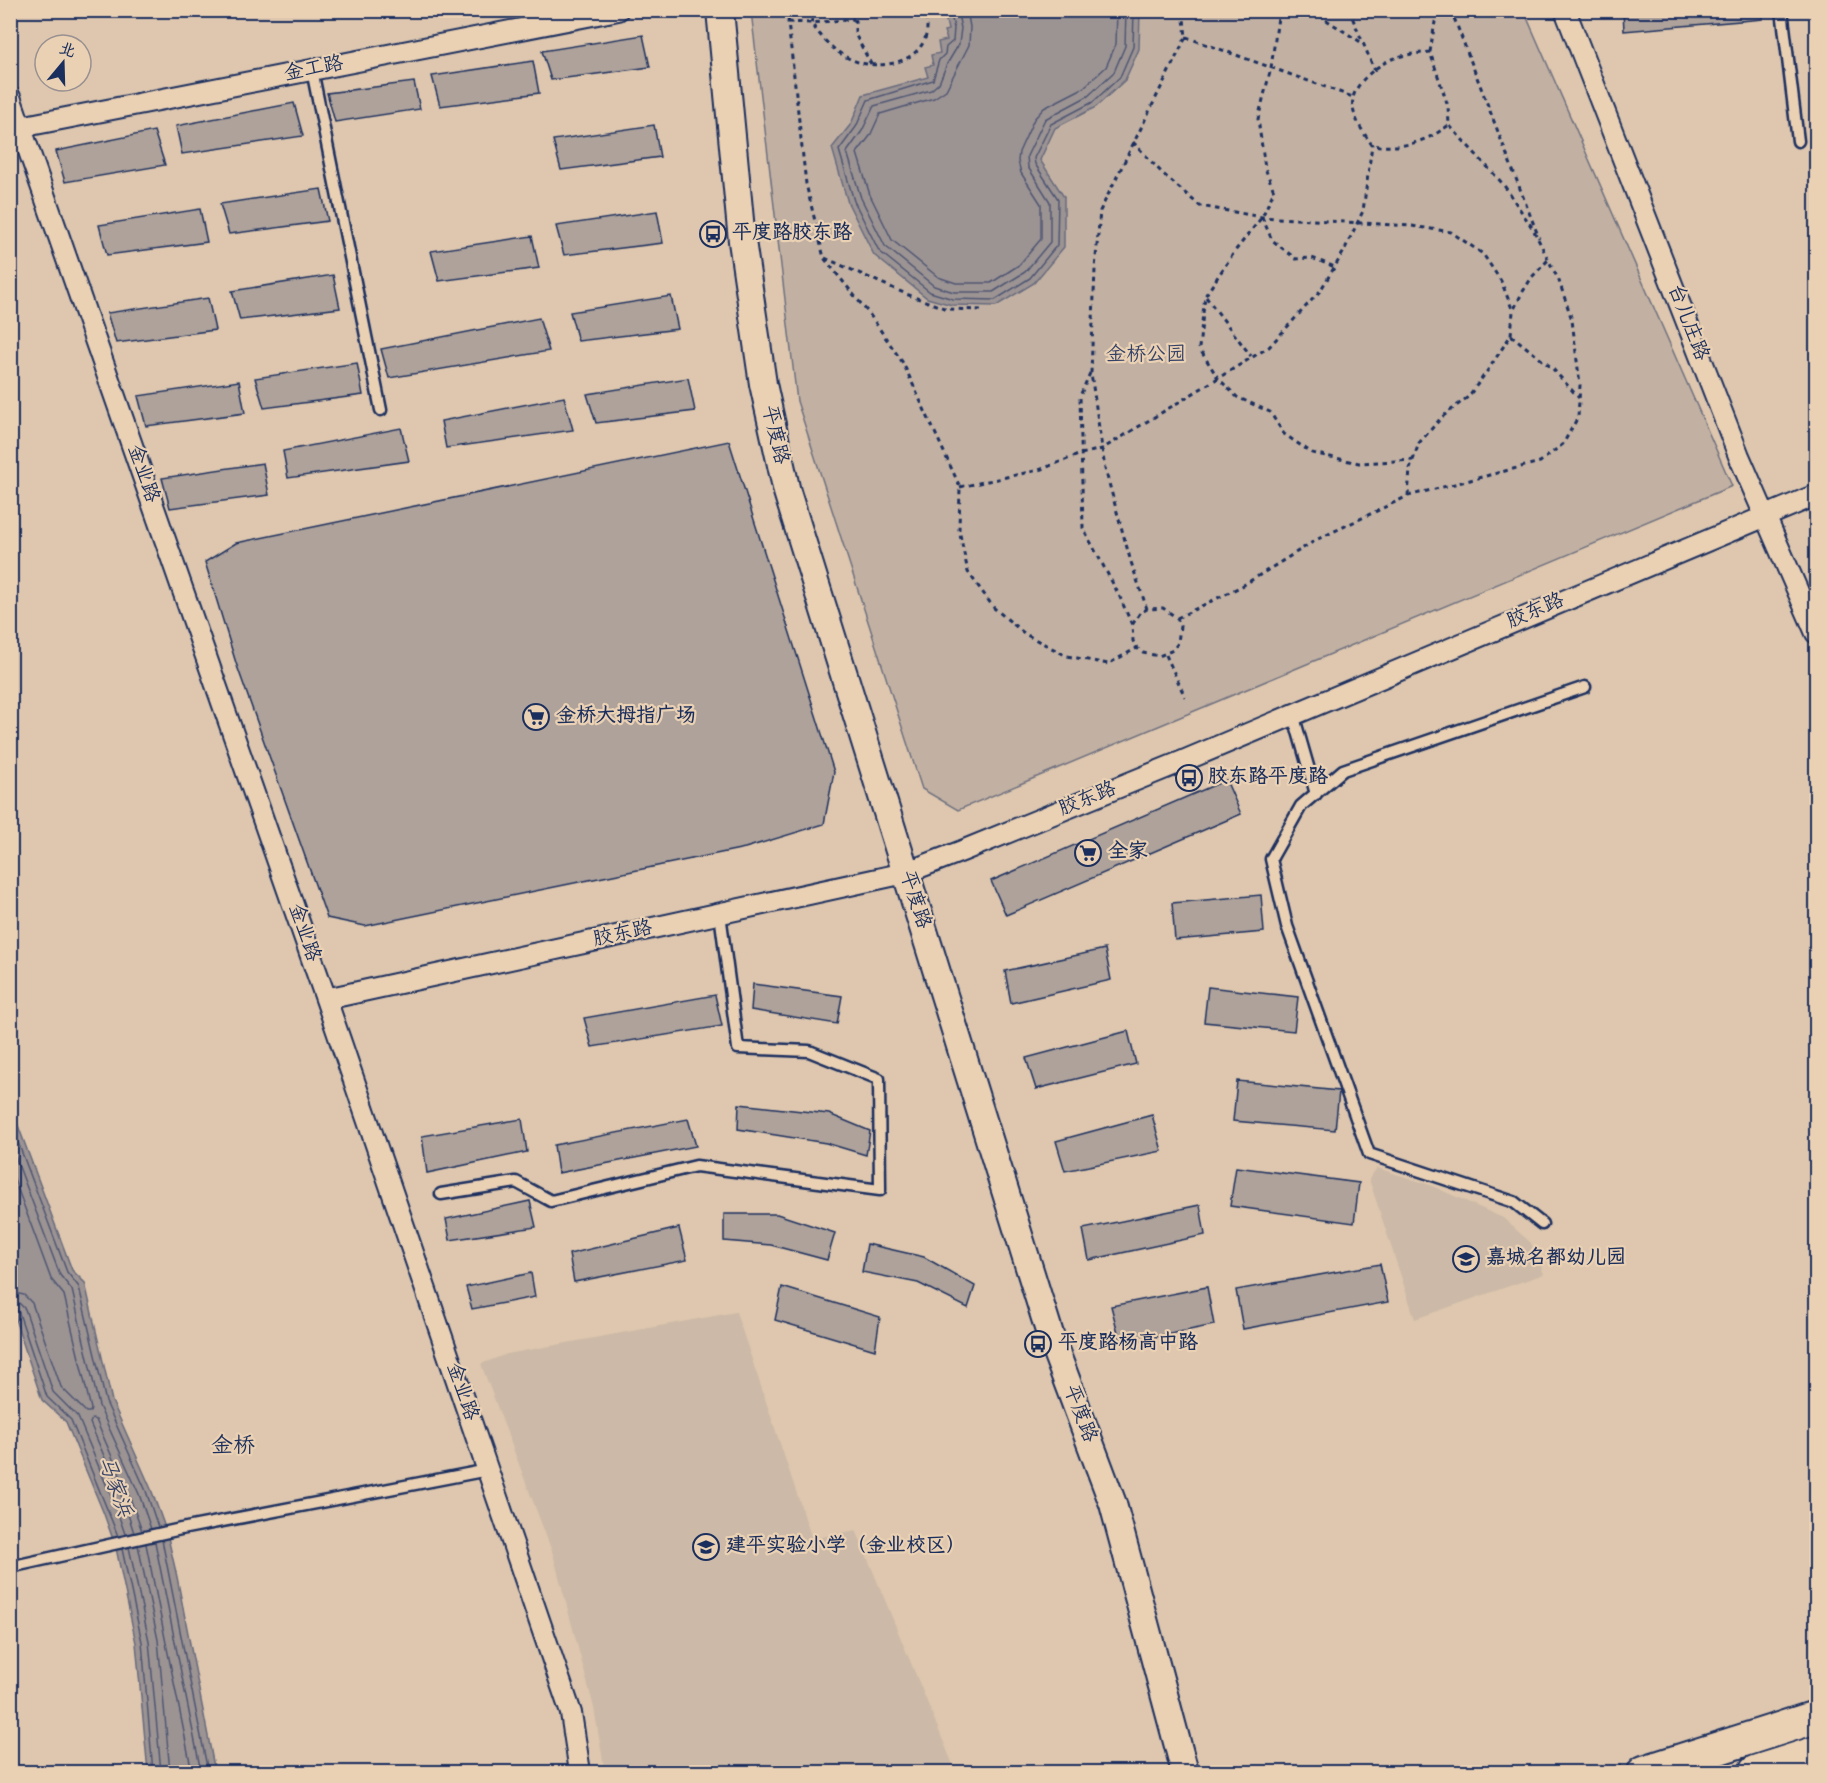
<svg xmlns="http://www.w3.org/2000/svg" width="1827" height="1783" viewBox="0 0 1827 1783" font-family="Dekko,'LXGW WenKai TC',sans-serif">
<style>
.built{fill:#ccb9a7}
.green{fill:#c2b1a2;stroke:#6e7080;stroke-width:1.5}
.water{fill:#9c9393;stroke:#686b7e;stroke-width:1.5}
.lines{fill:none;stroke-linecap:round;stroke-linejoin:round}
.shore{stroke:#4f5773;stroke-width:1.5}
.building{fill:#aea29a;stroke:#1b2f5e;stroke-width:1.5}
.service-casing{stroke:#1b2f5e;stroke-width:15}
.minor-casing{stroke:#1b2f5e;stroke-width:24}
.tertiary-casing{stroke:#1b2f5e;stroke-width:30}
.primary-casing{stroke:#1b2f5e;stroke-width:36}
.trunk-casing{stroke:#1b2f5e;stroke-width:38}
.path{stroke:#1b2f5e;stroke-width:3;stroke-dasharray:4.5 4.5;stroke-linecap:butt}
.service{stroke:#ebd1b3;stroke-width:10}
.minor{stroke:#ebd1b3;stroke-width:20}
.tertiary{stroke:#ebd1b3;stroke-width:26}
.primary{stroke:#ebd1b3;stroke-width:32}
.trunk{stroke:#ebd1b3;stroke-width:33}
.labels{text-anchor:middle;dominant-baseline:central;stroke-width:4.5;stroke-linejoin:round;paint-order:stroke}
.street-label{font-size:20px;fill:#1b2f5e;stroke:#ebd1b3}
.poi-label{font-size:20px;font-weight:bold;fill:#1b2f5e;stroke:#ebd1b3;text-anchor:start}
.park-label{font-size:20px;fill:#344268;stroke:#ebd1b3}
.water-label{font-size:21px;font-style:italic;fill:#354369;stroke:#ebd1b3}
.quarter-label{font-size:22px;fill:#1b2f5e;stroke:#ebd1b3}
</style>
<rect width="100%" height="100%" fill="#dec7ae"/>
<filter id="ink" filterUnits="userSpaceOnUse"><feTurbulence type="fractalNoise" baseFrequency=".0167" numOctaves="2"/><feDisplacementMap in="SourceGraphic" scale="12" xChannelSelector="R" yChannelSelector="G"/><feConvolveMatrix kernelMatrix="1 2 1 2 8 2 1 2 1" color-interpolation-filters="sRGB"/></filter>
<g filter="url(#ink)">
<!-- built -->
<path class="built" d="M1377 1168 1430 1185 1503 1218 1531 1243 1544 1274 1415 1319 1369 1179Z
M736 1312 812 1539 856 1530 956 1772H605L594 1708 553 1554 481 1364 507 1354Z"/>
<!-- green -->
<path class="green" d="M751 11H1524L1732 486 958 810 922 789 797 401Z"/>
<!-- water -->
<path class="water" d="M944 11H1140L1139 49 1125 80 1096 107 1055 128 1040 160 1064 197V247L1034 283 996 306 952 305 927 298 874 255 848 203 832 148 851 124 863 95 928 77 925 67 933 65 931 55 940 53 938 42 947 40 944 31 948 30Z
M10 1104 72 1270 85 1283 112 1401 151 1489 167 1533 177 1577 215 1772H148L136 1643 116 1548 104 1514 66 1422 42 1400 11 1307Z"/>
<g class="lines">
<!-- shore -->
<path class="shore" d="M950 10 954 28 953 41 946 47 945 54 939 60 933 80 868 100 856 127 839 150 854 201 879 251 930 292 953 299 995 300 1030 278 1057 245 1058 199 1035 164 1034 158 1051 124 1093 102 1120 77 1133 47 1134 10
M957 10 961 28 959 44 947 64 939 83 931 90 874 106 862 131 847 152 861 198 885 246 934 286 954 292H993L1025 272 1050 242V202L1028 167 1027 156 1045 119 1088 96 1114 72 1125 46 1126 10
M967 10 970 27 969 45 946 90 934 98 880 114 870 136 857 153 870 195 892 240 938 277 956 283H991L1019 265 1041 239V204L1021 173 1018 161 1019 152 1034 119 1044 108 1083 88 1106 67 1116 44 1117 10
M10 1121 67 1272 79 1287 106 1402 146 1491 158 1527
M10 1143 60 1275 72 1290 99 1406 139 1494 151 1529
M10 1168 51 1279 64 1295 91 1409 90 1412H86L61 1387 32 1303 24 1295 10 1292
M10 1301 19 1303 25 1309 53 1392 78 1417 116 1508 125 1534
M10 1309H16L19 1313 47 1397 71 1420 118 1536
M134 1533 125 1505 90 1423 92 1419 96 1420 130 1498 142 1531
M162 1540 208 1772
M155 1542 201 1772
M146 1544 192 1772
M138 1545 158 1640 170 1772
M129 1547 149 1641 161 1772
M122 1549 142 1642 153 1772"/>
</g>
<!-- building -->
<path class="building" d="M1623 10H1762L1763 19 1624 31Z
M643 35 650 67 551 80 542 51Z
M533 61 539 93 440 106 432 76Z
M414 82 420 109 335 122 327 93Z
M294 103 303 136 182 154 176 126Z
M654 125 660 157 561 170 553 140Z
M154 131 165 165 65 182 56 151Z
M321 189 328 221 229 234 220 204Z
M200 209 207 242 107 255 99 225Z
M657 211 663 243 564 255 556 226Z
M532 236 539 268 439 281 431 251Z
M333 275 340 308 240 320 232 291Z
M671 296 678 329 578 341 570 312Z
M208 298 215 330 116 343 107 313Z
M539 318 549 351 389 378 381 349Z
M357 363 363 395 264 408 255 378Z
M688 378 695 411 596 423 587 394Z
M239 381 245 413 146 426 138 396Z
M564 397 573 430 446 448 441 421Z
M401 428 409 461 288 478 283 451Z
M729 441 834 772 824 824 745 848 365 926 327 918 236 663 205 562 236 543Z
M263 463 269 495 170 508 162 478Z
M1226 780 1241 814 1006 915 991 881Z
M1261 895 1264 932 1175 940 1172 903Z
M1105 949 1111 980 1011 1003 1005 971Z
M753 984 842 996 837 1024 751 1010Z
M1208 987 1298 997 1294 1031 1204 1022Z
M715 995 722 1026 592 1047 584 1018Z
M1128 1031 1136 1064 1036 1089 1026 1058Z
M1237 1081 1339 1091 1335 1130 1233 1121Z
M739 1104 829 1114 870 1131 866 1155 826 1143 738 1129Z
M1152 1115 1162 1151 1065 1171 1056 1141Z
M522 1119 527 1152 427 1173 422 1136Z
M688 1119 696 1146 558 1173 554 1145Z
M1236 1167 1359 1183 1354 1223 1230 1206Z
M530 1201 536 1227 450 1240 446 1219Z
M1200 1205 1205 1235 1089 1260 1083 1229Z
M724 1214H777L835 1233 827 1260 771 1245 724 1241Z
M679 1228 687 1260 574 1282 569 1254Z
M867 1244 924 1257 975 1286 968 1308 918 1283 862 1272Z
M1380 1264 1388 1302 1243 1329 1236 1290Z
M531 1273 535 1297 472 1309 466 1287Z
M782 1287 880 1317 875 1350 775 1320Z
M1207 1287 1214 1325 1121 1344 1111 1306Z"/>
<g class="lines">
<defs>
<path id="service" d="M1782 10 1798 141
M312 70 381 410
M1293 714 1316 794
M441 1194 516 1182 551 1201 696 1166 880 1190 879 1079 809 1051 738 1048 720 914
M1542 1224 1514 1202 1369 1154 1287 926 1271 859 1301 806 1343 770 1585 687
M10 1567 181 1529 488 1470"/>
<path id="minor" d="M1565 10 1739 456 1816 633
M10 97 326 999 571 1713 580 1772
M10 129 618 10
M326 999 905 873 962 851 1183 761 1816 495"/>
<path id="tertiary" d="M720 10 742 241 763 384 787 492 1053 1344 1113 1504 1185 1772"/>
<path id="primary" d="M1644 1772 1816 1717"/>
<path id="trunk" d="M1756 1772 1816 1753"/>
</defs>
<!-- service casing -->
<use href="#service" class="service-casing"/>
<!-- minor casing -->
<use href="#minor" class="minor-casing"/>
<!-- tertiary casing -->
<use href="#tertiary" class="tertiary-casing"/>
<!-- primary casing -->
<use href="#primary" class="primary-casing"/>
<!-- trunk casing -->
<use href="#trunk" class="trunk-casing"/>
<!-- path -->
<path class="path" d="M790 10 788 22 806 184 824 258 870 315 903 363 960 487 959 530 968 572 994 608 1025 634 1067 656 1108 664 1137 648
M815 10 811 23 854 19
M855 10V34L871 64
M1279 10 1271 68 1258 119 1265 168 1274 191 1262 217 1235 251 1205 296 1199 348 1218 378 1237 397 1270 412 1284 434 1312 453 1359 463 1413 460
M1311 10 1362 43
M1349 10 1375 71
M1451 10 1539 238
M788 22 811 23C821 37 832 50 848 58 883 76 941 58 924 10
M1186 37 1353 97
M1430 52 1437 10
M1133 142 1163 174 1200 206 1262 217 1412 226 1451 232 1483 254 1501 281 1513 311
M1262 217 1272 240 1296 259 1312 258 1335 267
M825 258 906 294 947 309 981 310
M1206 297 1251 356
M1511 335 1552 368 1579 398
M1090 373 1080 396 1083 528 1119 595 1132 625 1133 641 1137 648 1143 653 1159 656 1173 650 1178 643 1180 626 1177 618 1163 608 1147 609 1140 613 1132 625
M960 487 1039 470 1081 454 1102 449 1269 347 1320 291 1343 253 1363 211 1372 145C1363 132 1350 114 1353 98 1356 83 1375 67 1388 61 1401 54 1416 54 1430 52L1448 106 1449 125C1425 143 1401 149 1372 145
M1408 496 1410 469 1419 443 1442 417 1468 397 1488 370 1511 335 1513 311 1522 293 1532 277 1548 260 1547 258
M1147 609 1131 562 1105 469 1091 373 1095 269 1100 211 1186 37 1183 10
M1177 618 1242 586 1316 540 1408 496 1540 462 1563 444 1578 417 1580 385 1572 320 1559 281 1533 229 1503 184 1449 125
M1166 655 1185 697
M1602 1772 1621 1766"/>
<!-- service -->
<use href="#service" class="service"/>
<!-- minor -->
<use href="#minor" class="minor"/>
<!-- tertiary -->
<use href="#tertiary" class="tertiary"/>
<!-- primary -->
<use href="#primary" class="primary"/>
<!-- trunk -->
<use href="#trunk" class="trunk"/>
</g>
</g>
<!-- icons -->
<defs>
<symbol id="bus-ring" viewBox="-11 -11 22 22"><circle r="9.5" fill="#ebd1b3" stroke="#1b2f5e" stroke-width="1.5"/><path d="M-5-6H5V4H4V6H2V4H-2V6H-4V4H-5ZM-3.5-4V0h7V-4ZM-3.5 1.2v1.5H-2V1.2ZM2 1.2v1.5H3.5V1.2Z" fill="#1b2f5e"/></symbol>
<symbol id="supermarket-ring" viewBox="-11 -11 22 22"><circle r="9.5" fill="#ebd1b3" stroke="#1b2f5e" stroke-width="1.5"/><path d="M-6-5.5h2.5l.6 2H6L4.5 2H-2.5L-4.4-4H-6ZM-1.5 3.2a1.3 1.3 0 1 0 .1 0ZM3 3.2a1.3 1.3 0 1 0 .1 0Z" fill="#1b2f5e"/></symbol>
<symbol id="school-ring" viewBox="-11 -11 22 22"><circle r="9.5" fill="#ebd1b3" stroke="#1b2f5e" stroke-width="1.5"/><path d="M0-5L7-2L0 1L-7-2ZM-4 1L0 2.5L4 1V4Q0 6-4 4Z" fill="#1b2f5e"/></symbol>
</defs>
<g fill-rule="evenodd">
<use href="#bus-ring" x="698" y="219" width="30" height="30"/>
<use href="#supermarket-ring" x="521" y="702" width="30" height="30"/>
<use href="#bus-ring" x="1174" y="763" width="30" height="30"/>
<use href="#supermarket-ring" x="1073" y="838" width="30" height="30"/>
<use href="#school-ring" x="1451" y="1244" width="30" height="30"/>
<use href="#bus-ring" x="1023" y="1329" width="30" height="30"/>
<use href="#school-ring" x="691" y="1532" width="30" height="30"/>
</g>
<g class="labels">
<!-- street labels -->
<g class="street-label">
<text transform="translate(314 70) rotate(-11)">金工路</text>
<text transform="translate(1687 323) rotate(69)">台儿庄路</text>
<text transform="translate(774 435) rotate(77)">平度路</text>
<text transform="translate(142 474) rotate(71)">金业路</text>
<text transform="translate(1536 612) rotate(-23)">胶东路</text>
<text transform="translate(1088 800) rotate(-22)">胶东路</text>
<text transform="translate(914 900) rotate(72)">平度路</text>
<text transform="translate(303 933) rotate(71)">金业路</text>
<text transform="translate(623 935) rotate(-12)">胶东路</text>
<text transform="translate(461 1392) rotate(71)">金业路</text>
<text transform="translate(1079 1414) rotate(69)">平度路</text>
</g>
<!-- poi labels -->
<g class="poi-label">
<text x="732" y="234">平度路胶东路</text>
<text x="556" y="717">金桥大拇指广场</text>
<text x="1208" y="778">胶东路平度路</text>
<text x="1108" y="853">全家</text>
<text x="1486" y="1259">嘉城名都幼儿园</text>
<text x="1058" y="1344">平度路杨高中路</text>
<text x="726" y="1547">建平实验小学（金业校区）</text>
</g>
<!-- park labels -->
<g class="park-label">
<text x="1146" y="356">金桥公园</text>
</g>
<!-- water labels -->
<g class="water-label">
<text transform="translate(113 1487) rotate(70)">马家浜</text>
</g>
<!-- quarter labels -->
<g class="quarter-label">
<text x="233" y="1447">金桥</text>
</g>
</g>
<!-- margin -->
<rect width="1827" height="1783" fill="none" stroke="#ebd1b3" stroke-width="36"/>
<rect x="18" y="18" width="1791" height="1747" fill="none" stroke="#1b2f5e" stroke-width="2" filter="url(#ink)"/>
<!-- north arrow -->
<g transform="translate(63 63) rotate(19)"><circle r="28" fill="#ebd1b3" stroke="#989091" stroke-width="1.5"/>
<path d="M0-4.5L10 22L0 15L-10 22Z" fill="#1b2f5e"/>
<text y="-9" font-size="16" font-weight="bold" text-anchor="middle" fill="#1b2f5e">北</text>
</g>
</svg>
